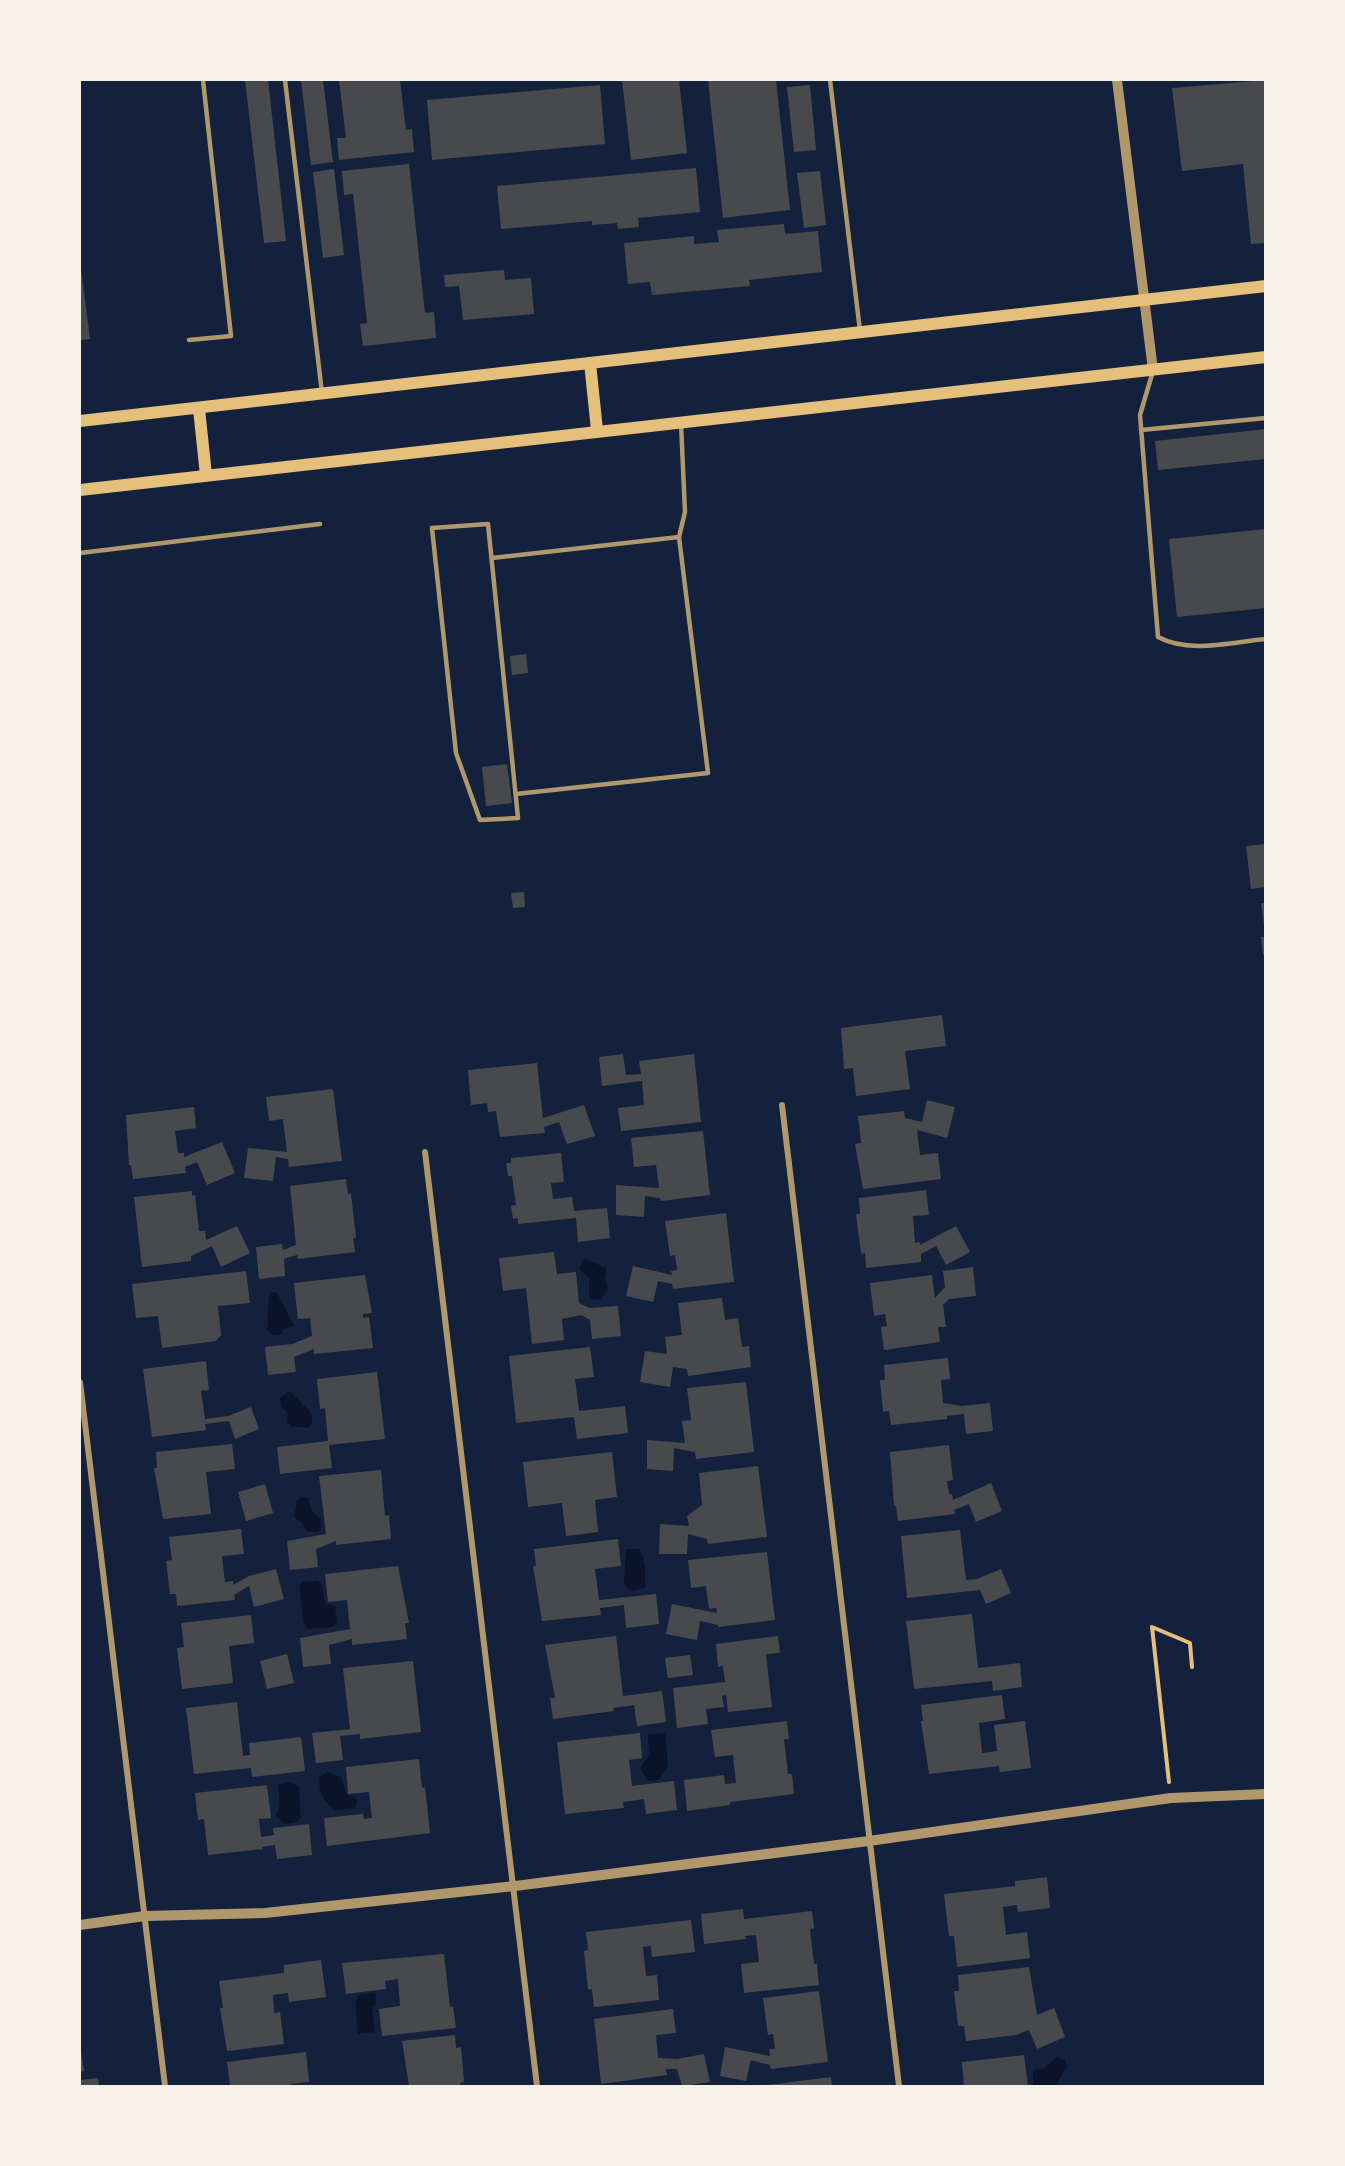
<svg xmlns="http://www.w3.org/2000/svg" width="1345" height="2166" font-family="Inter,sans-serif">
	<style>
		.water { fill: #0b132b }
		.building { fill: #48494c }
		.lines { fill: none; stroke-linecap: round; stroke-linejoin: round }
		.path { stroke: #e5c07b; stroke-width: 4 }
		.service { stroke: #b1986c; stroke-width: 4.5 }
		.minor { stroke: #b1986c; stroke-width: 6 }
		.tertiary { stroke: #b1986c; stroke-width: 10 }
		.secondary { stroke: #e5c07b; stroke-width: 12 }
	</style>
	<rect width="100%" height="100%" fill="#14213d"/>
	<g class="water">
		<path d="M585,1258L607,1269L605,1279L608,1290L601,1300L592,1299L589,1295V1278L579,1269Z"/>
		<path d="M276,1292C278,1295 293,1322 294,1326L284,1329L282,1334L273,1335L267,1330L269,1293Z"/>
		<path d="M290,1391L312,1414V1423L308,1428L291,1426L287,1421L288,1413L281,1407L280,1398Z"/>
		<path d="M301,1497L308,1498L312,1512L321,1519V1529L317,1533L306,1531L303,1524L294,1517L297,1501Z"/>
		<path d="M626,1549H640L645,1566V1588L630,1591L624,1584Z"/>
		<path d="M317,1581L322,1584L325,1604L335,1606L337,1622L333,1627L307,1629L304,1623L299,1586L303,1582Z"/>
		<path d="M665,1733L668,1767L658,1780L648,1781L640,1768L649,1755L648,1735Z"/>
		<path d="M327,1772L341,1777L346,1794L358,1799L355,1808L336,1810C323,1803 319,1792 319,1778Z"/>
		<path d="M291,1782L299,1787L301,1818L297,1822L285,1824L275,1816L280,1805L278,1785Z"/>
		<path d="M373,1993L376,1995V2004L372,2006L375,2032L358,2034L355,2003L360,1994Z"/>
		<path d="M1056,2057L1065,2060L1067,2067L1055,2086H1033V2070L1043,2069Z"/>
	</g>
	<g class="building">
		<path d="M245,80H268L286,241L264,243Z"/>
		<path d="M301,80H323L333,162L311,165Z"/>
		<path d="M339,80H400L406,130L412,129L414,152L339,160L337,138H346Z"/>
		<path d="M622,80H679L687,153L631,160Z"/>
		<path d="M708,80H776L790,210L723,218Z"/>
		<path d="M1266,80V243L1251,244L1243,164L1182,171L1172,88Z"/>
		<path d="M600,85L605,144L432,160L427,100Z"/>
		<path d="M810,85L816,150L794,152L787,87Z"/>
		<path d="M409,164L425,313L434,312L436,338L363,346L360,324L367,323L353,194L344,195L342,171Z"/>
		<path d="M696,168L700,212L638,218L639,227L618,229L617,223L592,225V221L501,229L497,186Z"/>
		<path d="M334,169L344,255L323,258L313,172Z"/>
		<path d="M820,171L826,225L804,228L797,173Z"/>
		<path d="M784,224L785,234L818,231L822,272L749,280L750,286L652,295L650,282L628,284L624,243L694,236V244L719,242L717,230Z"/>
		<path d="M80,261L90,339L80,340Z"/>
		<path d="M504,270L505,280L531,278L534,314L463,320L459,286L445,287L444,275Z"/>
		<path d="M1266,429V459L1158,470L1155,441Z"/>
		<path d="M1266,529V608L1177,617L1169,539Z"/>
		<path d="M526,654L528,673L512,675L510,656Z"/>
		<path d="M507,764L512,803L486,806L482,767Z"/>
		<path d="M1266,844V887L1251,889L1246,846Z"/>
		<path d="M524,892L525,907L513,908L511,893Z"/>
		<path d="M1261,903H1266V925H1264Z"/>
		<path d="M1261,937H1266V955H1263Z"/>
		<path d="M942,1015L946,1046L905,1051L910,1089L856,1096L853,1068L844,1069L841,1028Z"/>
		<path d="M623,1054L626,1075L641,1074L639,1061L694,1054L701,1122L621,1131L618,1108L644,1105L642,1081L602,1086L599,1057Z"/>
		<path d="M537,1063L543,1118L584,1105L595,1136L567,1144L559,1122L544,1127L545,1133L500,1137L496,1111L488,1112L487,1103L471,1105L468,1070Z"/>
		<path d="M333,1089L342,1161L289,1167L288,1159L276,1157L273,1181L244,1178L248,1148L287,1152L283,1119L269,1121L266,1097Z"/>
		<path d="M927,1100L955,1107L947,1138L917,1130L920,1155L938,1153L941,1179L863,1189L855,1144L861,1143L858,1116L904,1111L905,1118L922,1122Z"/>
		<path d="M194,1107L196,1128L175,1131L178,1153H184V1157L222,1142L235,1173L207,1185L197,1162L185,1167L186,1173L133,1179L131,1165H129L126,1115Z"/>
		<path d="M703,1131L710,1195L661,1201L660,1198L645,1196L644,1217L616,1215V1185L659,1188L656,1165L634,1167L631,1138Z"/>
		<path d="M561,1153L564,1182L551,1183L553,1199L572,1197L574,1211L607,1208L610,1238L578,1242L576,1218L518,1224V1218L513,1219L511,1206L516,1205L512,1176H508L506,1163H511V1158Z"/>
		<path d="M346,1179L348,1194H351L356,1238H353L355,1252L298,1259L297,1255L284,1259L285,1276L259,1279L256,1247L282,1244L283,1250L296,1245L290,1186Z"/>
		<path d="M926,1190L929,1215L913,1216L915,1243L920,1242V1245L956,1226L970,1252L946,1265L936,1246L921,1254V1262L866,1268L865,1253L861,1254L856,1214H860L859,1198Z"/>
		<path d="M192,1191V1196L195,1195L199,1231H205L206,1240L237,1226L250,1253L221,1267L212,1246L191,1256V1261L142,1267L134,1197Z"/>
		<path d="M726,1213L734,1282L673,1289L672,1284L658,1281L653,1302L626,1296L633,1266L672,1275L671,1271L677,1270L675,1255L670,1256L665,1221Z"/>
		<path d="M554,1252L557,1274L576,1272L579,1303L590,1308L618,1306L621,1336L592,1339L590,1320L581,1315L562,1319L564,1340L532,1344L526,1288L503,1291L499,1258Z"/>
		<path d="M973,1267L976,1296L949,1299L943,1305L946,1327H938L940,1342L884,1350L881,1327L887,1326L885,1314L874,1316L870,1283L932,1275L935,1298L945,1287L943,1271Z"/>
		<path d="M246,1271L250,1303L218,1306L221,1335L216,1341L162,1348L158,1316L136,1318L132,1284Z"/>
		<path d="M365,1275L372,1313L363,1314V1318L369,1317L373,1348L314,1354V1349L294,1357L296,1372L268,1375L265,1347L292,1344L312,1336L310,1318L298,1319L294,1283Z"/>
		<path d="M722,1298L725,1320L738,1318L742,1347L749,1346L751,1367L688,1376L687,1369L673,1367L670,1387L640,1382L645,1351L667,1354L665,1337L682,1335L678,1303Z"/>
		<path d="M590,1347L594,1377L575,1379L579,1411L625,1406L628,1433L577,1439L574,1417L516,1423L509,1356Z"/>
		<path d="M948,1358L950,1379L941,1380L943,1403L962,1406L990,1403L993,1431L966,1434L964,1414L947,1416V1419L891,1425L889,1411L883,1412L880,1380H885L884,1365Z"/>
		<path d="M206,1361L209,1390L201,1391L205,1419L228,1416L251,1407L259,1429L235,1439L229,1421L205,1424L206,1430L152,1437L143,1369Z"/>
		<path d="M377,1372L385,1439L329,1445L332,1468L280,1474L277,1447L328,1441L325,1408L320,1409L317,1379Z"/>
		<path d="M746,1382L754,1452L696,1459L695,1452L674,1448L673,1471L647,1469V1440L685,1443L682,1421L691,1420L687,1388Z"/>
		<path d="M232,1444L235,1469L206,1472L211,1514L163,1519L154,1468H157L156,1452Z"/>
		<path d="M949,1445L953,1480L947,1481L949,1494H952L953,1500L991,1483L1002,1511L976,1522L969,1504L954,1510L955,1514L898,1521L896,1506H894L890,1452Z"/>
		<path d="M612,1452L617,1497L595,1500L598,1532L566,1536L562,1503L528,1507L523,1462Z"/>
		<path d="M758,1466L767,1537L708,1544L707,1539L688,1534L687,1554H659L660,1524L689,1526L687,1516L702,1505L699,1473Z"/>
		<path d="M381,1470L385,1516L389,1515L391,1539L336,1545V1541L316,1549L318,1567L290,1570L287,1541L326,1534L319,1476Z"/>
		<path d="M265,1484L273,1513L246,1521L238,1492Z"/>
		<path d="M241,1529L244,1554L222,1556L225,1582L233,1581V1585L249,1576L276,1569L284,1599L254,1607L249,1586L234,1595L235,1600L177,1606L176,1594H170L166,1561L172,1560L169,1537Z"/>
		<path d="M960,1530L966,1580L977,1579L1001,1569L1011,1593L986,1604L980,1590L907,1598L901,1536Z"/>
		<path d="M618,1539L621,1566L595,1569L599,1600L656,1594L659,1624L626,1628L624,1605L600,1608L601,1615L542,1621L533,1566H536L534,1549Z"/>
		<path d="M767,1552L775,1620L718,1627V1625L700,1621L697,1640L666,1634L672,1604L717,1613L716,1608L709,1609L706,1586L691,1588L688,1560Z"/>
		<path d="M398,1566L409,1623H405L407,1639L352,1645V1639L329,1645L331,1664L303,1667L300,1638L350,1629L347,1600L328,1602L325,1574Z"/>
		<path d="M972,1614L978,1668L1020,1663L1022,1687L993,1691L992,1681L914,1689L906,1621Z"/>
		<path d="M251,1615L254,1643L229,1646L233,1683L182,1689L177,1648L184,1647L181,1623Z"/>
		<path d="M616,1636L623,1696L662,1691L666,1722L637,1726L634,1705L613,1708L614,1711L553,1719L550,1698H555L545,1645Z"/>
		<path d="M778,1636L780,1653L766,1654L772,1707L728,1712L726,1695L722,1696L724,1707L706,1709L708,1724L677,1728L673,1688L725,1682L723,1666L718,1667L716,1644Z"/>
		<path d="M287,1654L294,1683L267,1689L260,1661Z"/>
		<path d="M690,1655L693,1675L668,1678L665,1658Z"/>
		<path d="M413,1661L421,1732L360,1739V1734L340,1736L343,1760L316,1763L312,1733L350,1729L343,1668Z"/>
		<path d="M1002,1695L1005,1719L979,1723L982,1753L997,1751L994,1725L1025,1721L1031,1768L1000,1772L999,1766L929,1774L921,1721H923L921,1705Z"/>
		<path d="M237,1702L243,1756L250,1755L249,1743L301,1737L305,1771L252,1777L251,1768L194,1774L186,1708Z"/>
		<path d="M787,1721L789,1739H784L788,1774H792L794,1794L730,1802V1805L687,1811L684,1780L724,1775L725,1784L736,1783L733,1755L715,1757L711,1730Z"/>
		<path d="M640,1733L642,1758L629,1760L632,1786L674,1781L677,1810L646,1814L644,1799L623,1802L624,1808L565,1814L557,1742Z"/>
		<path d="M419,1759L422,1788L425,1787L430,1833L327,1846L324,1818L363,1814L364,1819L372,1818L369,1792L348,1794L346,1767Z"/>
		<path d="M267,1785L271,1818L259,1819L261,1837L274,1835L273,1828L309,1824L312,1855L277,1859L275,1845L262,1847L263,1849L208,1855L204,1819L198,1820L195,1793Z"/>
		<path d="M1047,1877L1050,1908L1018,1912L1017,1905L1003,1907L1006,1935L1027,1932L1030,1958L957,1967L954,1936H949L944,1894L1015,1886V1881Z"/>
		<path d="M743,1909L744,1919L812,1911L814,1928L810,1929L814,1964H817L819,1985L744,1993L741,1964L759,1962L756,1935L745,1936L746,1939L704,1944L701,1914Z"/>
		<path d="M691,1920L695,1952L652,1957L651,1946L643,1947L646,1976L657,1975L659,2000L594,2007L592,1989L588,1990L584,1951L588,1950L586,1932Z"/>
		<path d="M444,1954L450,2007L453,2006L456,2028L382,2036L379,2009L400,2006L398,1979L385,1981L386,1989L346,1994L342,1963Z"/>
		<path d="M321,1960L326,1997L289,2002L288,1993L273,1995L274,2013L280,2012L284,2044L227,2051L220,2008H223L219,1981L284,1973V1965Z"/>
		<path d="M1029,1967L1037,2015L1054,2008L1065,2037L1037,2049L1029,2030L1016,2035L966,2041L964,2026H958L954,1991H959L958,1975Z"/>
		<path d="M819,1991L828,2062L771,2069L770,2065L751,2060L746,2081L720,2076L725,2047L770,2056L769,2049H775L773,2034L768,2035L763,1998Z"/>
		<path d="M673,2009L676,2033L656,2035L658,2058L677,2059L704,2054L710,2082L682,2086L677,2069H666L667,2075L601,2084L594,2019Z"/>
		<path d="M455,2035L456,2048L461,2047L464,2082L460,2083V2086H409L402,2041Z"/>
		<path d="M80,2045L84,2071L80,2072Z"/>
		<path d="M306,2052L309,2082L291,2084V2086H230L227,2062Z"/>
		<path d="M1024,2055L1028,2086H964L962,2062Z"/>
		<path d="M831,2077L832,2086H768L767,2085Z"/>
		<path d="M98,2078L99,2086H80V2080Z"/>
	</g>
	<g class="lines">
		<path class="path" d="M1169,1782L1152,1627L1190,1643L1192,1667"/>
		<g class="service">
			<path d="M285,80L322,393"/>
			<path d="M830,80L860,331"/>
			<path d="M189,340L231,336L203,80"/>
			<path d="M1153,371L1140,415L1158,637C1190,654 1231,642 1266,639"/>
			<path d="M1141,430L1266,418"/>
			<path d="M488,524L518,818L480,820L456,753L432,528Z"/>
			<path d="M80,553L320,524"/>
			<path d="M492,558L679,537"/>
			<path d="M516,794L708,773L679,537L685,512L681,423"/>
		</g>
		<g class="minor">
			<path d="M782,1105L899,2086"/>
			<path d="M425,1152L537,2086"/>
			<path d="M80,1382L165,2086"/>
		</g>
		<g class="tertiary">
			<path d="M1117,80L1153,370"/>
			<path d="M80,1925L145,1916L265,1913L515,1886L869,1841L1171,1798L1266,1794"/>
		</g>
		<g class="secondary">
			<path d="M590,363L597,430"/>
			<path d="M199,409L206,475"/>
			<path d="M80,421L1266,286"/>
			<path d="M80,490L1266,357"/>
		</g>
	</g>
	<rect width="1345" height="2166" fill="none" stroke="#f6f1e7" stroke-width="162"/>
</svg>
